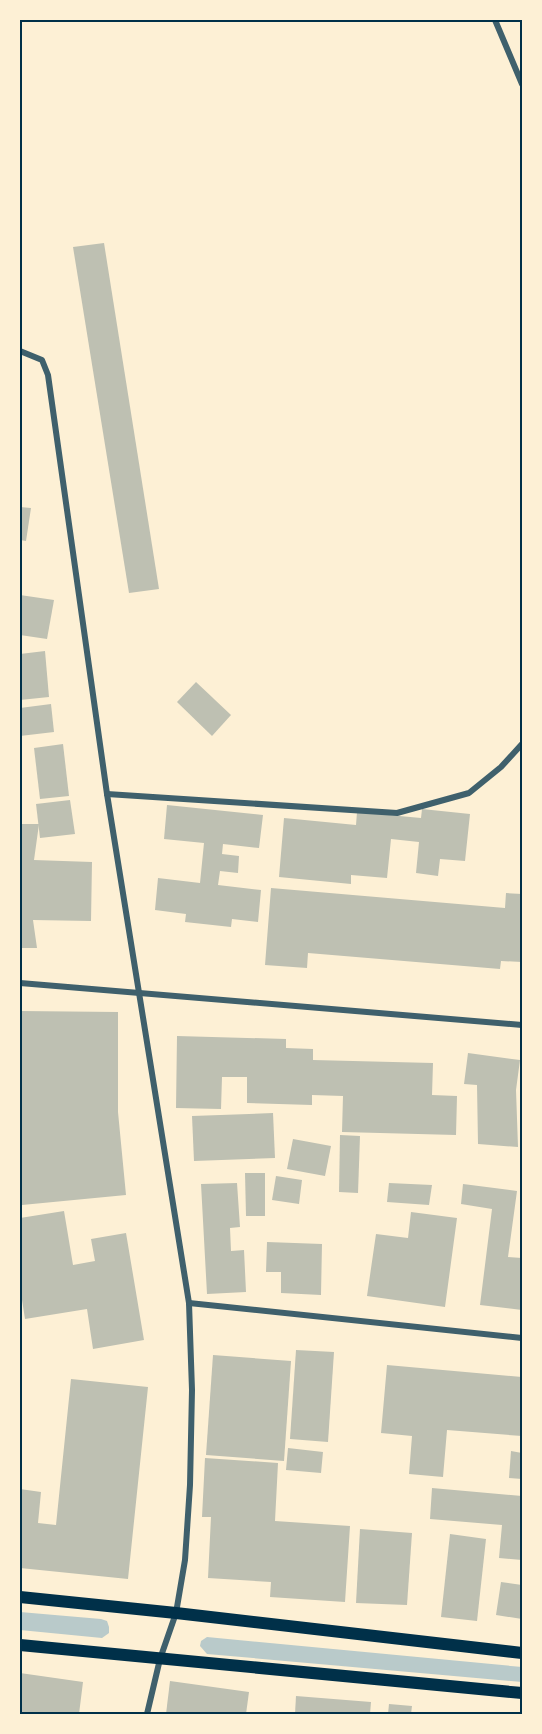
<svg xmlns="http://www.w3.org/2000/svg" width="542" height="1734" font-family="Helvetica,sans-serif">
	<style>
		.green { fill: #b9caca }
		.building { fill: #bec0b2 }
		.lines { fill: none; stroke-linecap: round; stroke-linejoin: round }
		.minor { stroke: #3f606c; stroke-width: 6 }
		.secondary { stroke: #003049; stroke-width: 12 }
		.neatline { fill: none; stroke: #003049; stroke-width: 2 }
	</style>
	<rect width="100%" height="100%" fill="#fdf0d5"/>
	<g class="green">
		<path d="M20,1612L101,1619L107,1621L109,1627V1633L102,1638L20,1630Z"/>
		<path d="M207,1637L522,1667V1682L207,1654L200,1646L201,1641Z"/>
	</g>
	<g class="building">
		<path d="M104,243L159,589L129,593L73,247Z"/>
		<path d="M20,507L31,508L26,541L20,540Z"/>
		<path d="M20,595L54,600L47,639L20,635Z"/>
		<path d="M45,651L49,697L20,700V654Z"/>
		<path d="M196,682L231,715L212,736L177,702Z"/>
		<path d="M51,704L54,732L20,736V708Z"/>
		<path d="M63,744L69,796L40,799L34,748Z"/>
		<path d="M70,800L75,834L40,838L36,804Z"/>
		<path d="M167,805L263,815L259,848L223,844L222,854L239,856L238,873L220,871L218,885L261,890L258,922L232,919L231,927L185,922L186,914L155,910L158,878L200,883L204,843L164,839Z"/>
		<path d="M422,809L470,814L465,861L440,859L438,876L416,873L419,842L391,839L387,878L351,875V884L279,877L284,818L356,825L357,812L421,818Z"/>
		<path d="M20,824H39L34,860L92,862L91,921L33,920L37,948H20Z"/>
		<path d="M271,888L505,908L506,893L522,894V962L501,961L500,969L308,953L307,968L265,965Z"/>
		<path d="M20,1011L118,1012V1112L126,1195L22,1205L20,1174Z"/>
		<path d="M177,1036L286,1039V1048L313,1049V1060L433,1063L432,1095L457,1096L456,1135L342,1132L343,1096L312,1095V1105L247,1103V1077H222L221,1109L176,1108Z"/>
		<path d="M468,1053L520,1060L516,1090L518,1147L478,1144L477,1085L464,1084Z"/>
		<path d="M273,1113L275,1158L194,1161L192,1116Z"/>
		<path d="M340,1135L360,1136L358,1193L339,1192Z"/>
		<path d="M293,1139L331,1146L325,1176L287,1169Z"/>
		<path d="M245,1173H265V1216H246Z"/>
		<path d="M276,1176L302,1180L299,1204L272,1200Z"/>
		<path d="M237,1183L240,1227L230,1228L231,1251L244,1250L246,1292L207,1294L201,1184Z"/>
		<path d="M389,1183L432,1185L429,1205L387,1202Z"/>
		<path d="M463,1184L517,1191L508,1257L522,1258V1310L480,1305L492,1209L461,1204Z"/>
		<path d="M64,1211L73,1265L95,1261L91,1239L126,1233L144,1340L93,1349L87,1309L25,1319L20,1287V1218Z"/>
		<path d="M411,1212L457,1218L445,1307L367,1296L376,1234L408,1238Z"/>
		<path d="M267,1242L322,1244L321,1295L281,1293V1272H266Z"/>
		<path d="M296,1350L334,1352L328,1442L290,1439Z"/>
		<path d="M213,1355L291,1361L284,1461L206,1455Z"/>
		<path d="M387,1365L522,1377V1436L447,1430L443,1477L409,1474L412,1436L381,1433Z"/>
		<path d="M71,1379L148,1387L128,1579L20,1568V1489L41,1492L38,1523L56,1525Z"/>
		<path d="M288,1448L323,1452L321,1473L286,1470Z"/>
		<path d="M511,1451L522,1453V1479L509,1478Z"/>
		<path d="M205,1458L278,1463L275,1521L350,1526L345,1602L270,1597L271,1582L208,1578L211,1517H202Z"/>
		<path d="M432,1488L522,1496V1560L499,1558L502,1525L430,1519Z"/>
		<path d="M360,1529L412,1533L407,1605L356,1603Z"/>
		<path d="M450,1534L486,1539L477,1621L441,1617Z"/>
		<path d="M501,1582L522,1585V1619L496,1615Z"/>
		<path d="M20,1673L83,1682L79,1714H20Z"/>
		<path d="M170,1681L249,1692L246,1714H166Z"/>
		<path d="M296,1696L371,1702L370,1714H295Z"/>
		<path d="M389,1704L412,1706L411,1714H388Z"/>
	</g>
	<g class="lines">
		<g class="minor">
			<path d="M495,20L522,84"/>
			<path d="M20,351L42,360L48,375L107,794L189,1303L192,1390L190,1485L185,1560L176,1613L160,1659L147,1714"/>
			<path d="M107,794L397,813L469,793L501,767L522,744"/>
			<path d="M20,983L522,1025"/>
			<path d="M189,1303L522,1338"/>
		</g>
		<g class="secondary">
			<path d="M20,1597L176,1613L522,1653"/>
			<path d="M20,1645L522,1693"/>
		</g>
	</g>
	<rect width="542" height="1734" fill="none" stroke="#fdf0d5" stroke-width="42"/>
	<rect x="21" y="21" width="500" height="1692" class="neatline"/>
</svg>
